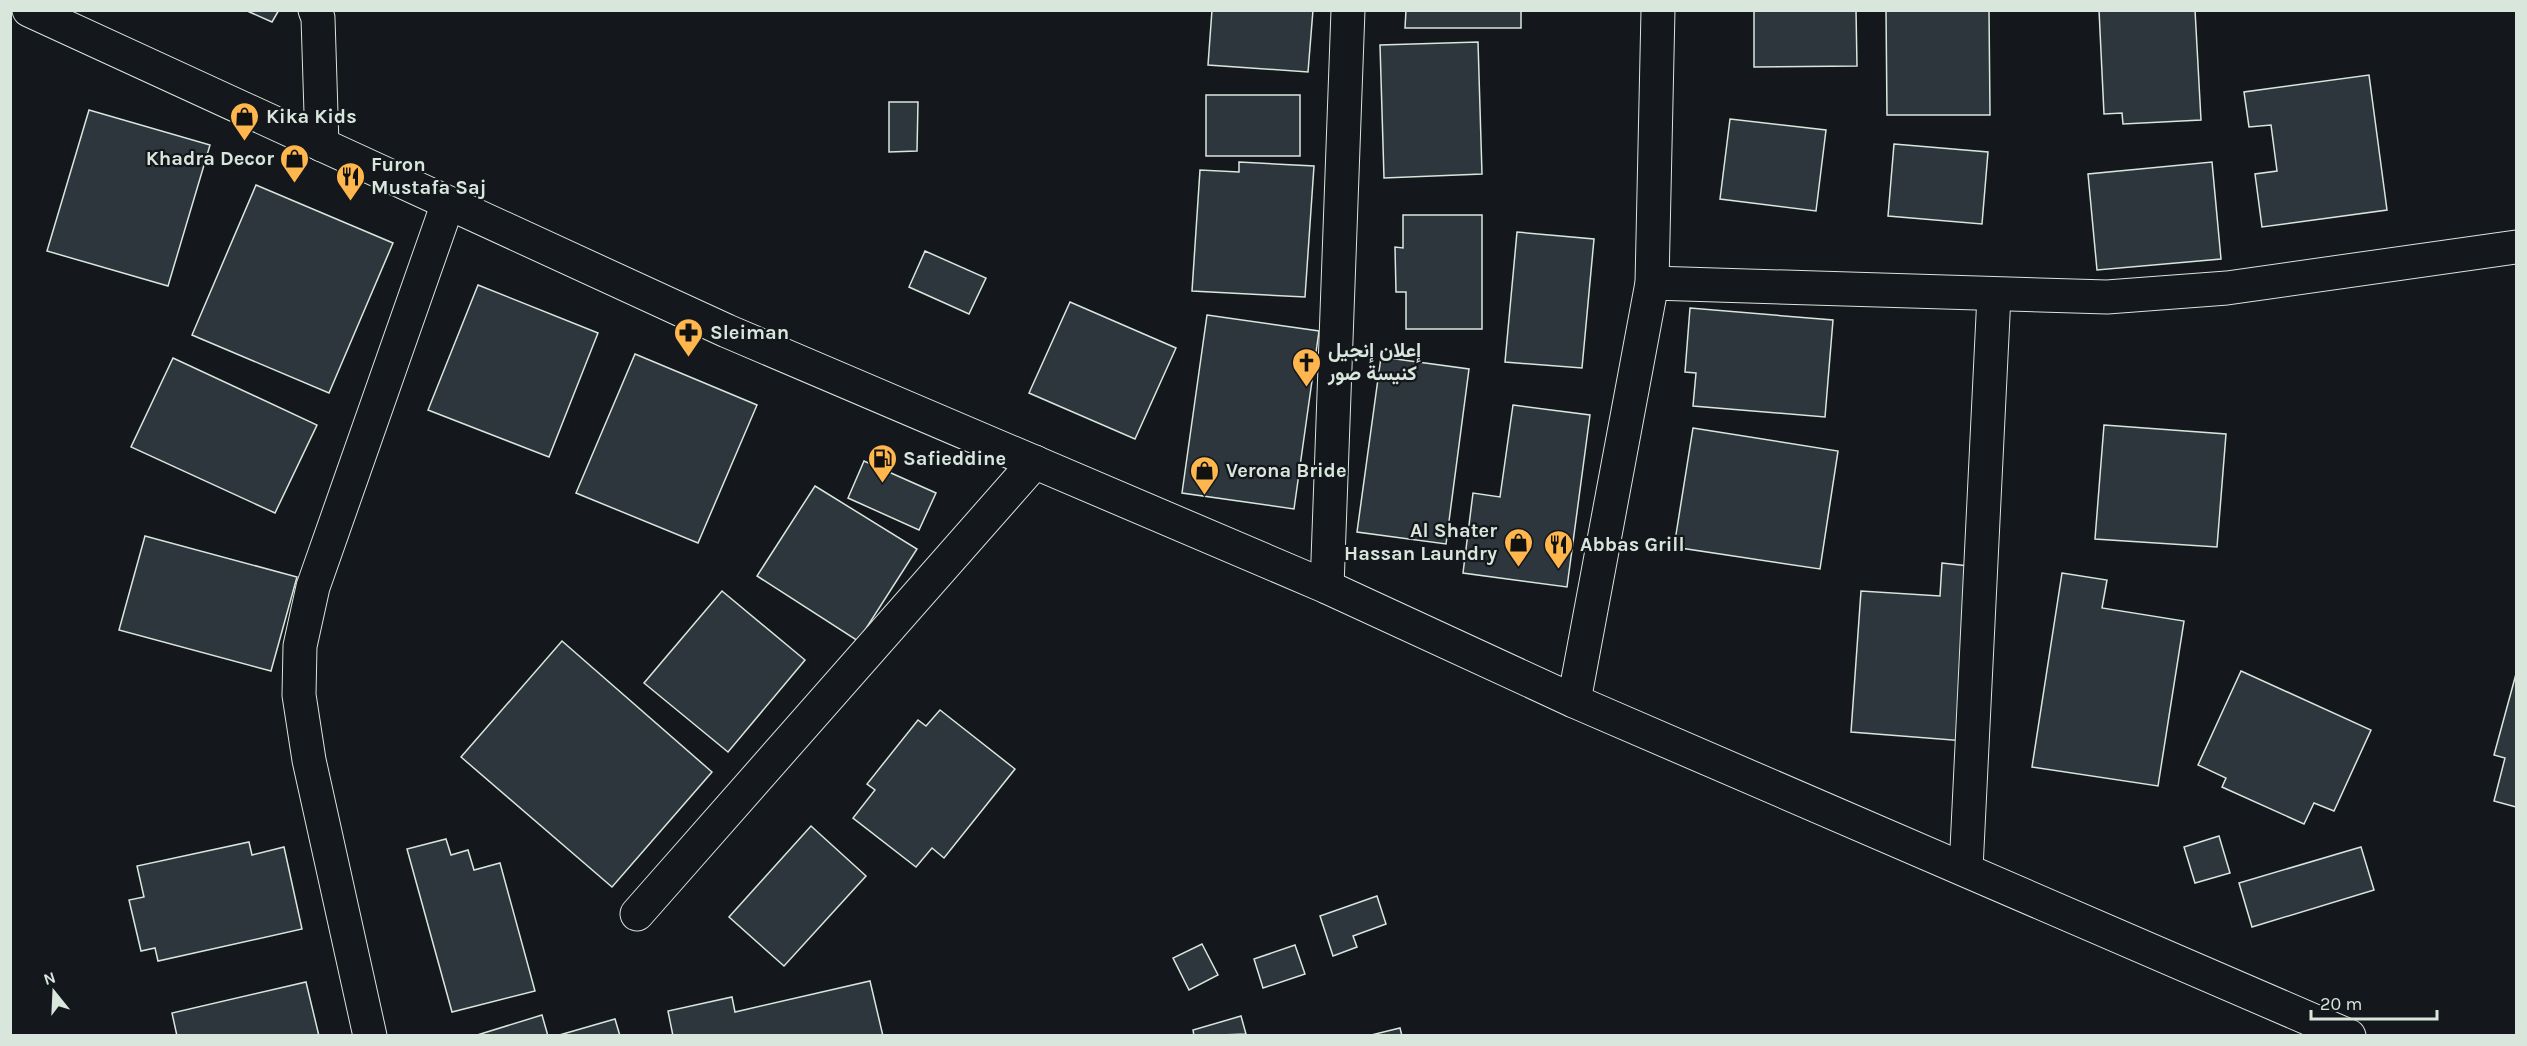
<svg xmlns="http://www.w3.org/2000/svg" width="2527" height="1046" font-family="Karla,Vazirmatn,sans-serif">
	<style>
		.building { fill: #2c363c; stroke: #d8e6dc; stroke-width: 1.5 }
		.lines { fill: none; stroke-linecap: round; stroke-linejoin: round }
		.minor-casing { stroke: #d8e6dc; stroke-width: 35 }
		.major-casing { stroke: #d8e6dc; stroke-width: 35 }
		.minor { stroke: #14181c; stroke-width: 33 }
		.major { stroke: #14181c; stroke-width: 33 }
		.labels { text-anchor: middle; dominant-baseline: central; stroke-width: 4.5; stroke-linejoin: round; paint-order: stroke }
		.poi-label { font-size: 20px; font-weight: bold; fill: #d8e6dc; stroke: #14181c; text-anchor: start }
	</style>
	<rect width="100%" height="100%" fill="#14181c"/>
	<g class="building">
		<path d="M245,10H279L272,22Z"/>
		<path d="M1212,10H1313L1308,72L1208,65Z"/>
		<path d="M1406,10H1521V28H1405Z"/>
		<path d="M1754,10H1856L1857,66L1754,67Z"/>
		<path d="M1886,10H1989L1990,115H1887Z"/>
		<path d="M2099,10H2195L2201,120L2123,124L2122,113L2104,114Z"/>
		<path d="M1478,42L1482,174L1384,178L1380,45Z"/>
		<path d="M2369,75L2387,210L2262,227L2255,174L2277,171L2271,125L2249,127L2244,92Z"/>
		<rect x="1206" y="95" width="94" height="61"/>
		<path d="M889,102H918L917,151L889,152Z"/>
		<path d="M89,110L210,145L168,286L47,251Z"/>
		<path d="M1730,119L1826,130L1816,211L1720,199Z"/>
		<path d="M1894,144L1988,152L1982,224L1888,216Z"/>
		<path d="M1239,162L1314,166L1305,297L1192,291L1200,170L1239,172Z"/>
		<path d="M2212,162L2221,259L2097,270L2088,174Z"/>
		<path d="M256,185L393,243L329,393L192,335Z"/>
		<path d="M1403,215H1482V329H1406V292H1396L1395,247L1403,248Z"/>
		<path d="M1517,232L1594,239L1582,368L1505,362Z"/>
		<path d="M925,251L986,278L969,314L909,287Z"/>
		<path d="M478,285L598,333L549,457L428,410Z"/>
		<path d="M1070,302L1176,348L1135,439L1029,393Z"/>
		<path d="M1690,308L1833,320L1825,417L1693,406L1696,373L1685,372Z"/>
		<path d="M1207,315L1319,331L1294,509L1182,493Z"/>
		<path d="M635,354L757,405L698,543L576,493Z"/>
		<path d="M1381,357L1469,369L1446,544L1357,532Z"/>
		<path d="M173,358L317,425L275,513L131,447Z"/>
		<path d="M1513,405L1590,415L1567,587L1463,573L1473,493L1500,497Z"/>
		<path d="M2104,425L2226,434L2217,547L2095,539Z"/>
		<path d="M1693,428L1838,451L1820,569L1674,547Z"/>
		<path d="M864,461L936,493L919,530L848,498Z"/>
		<path d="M815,486L917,549L858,641L757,576Z"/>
		<path d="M145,536L297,577L271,671L119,630Z"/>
		<path d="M1942,563L1978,567L1965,741L1851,732L1861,591L1940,596Z"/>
		<path d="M2062,573L2107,580L2102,608L2184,621L2158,786L2032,767Z"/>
		<path d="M722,591L805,660L728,752L644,683Z"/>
		<path d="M562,641L712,772L612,887L461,757Z"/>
		<path d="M2241,671L2371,730L2334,811L2314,803L2304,824L2222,787L2226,778L2198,765Z"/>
		<path d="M2516,674V807L2494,801L2505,758L2494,755Z"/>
		<path d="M940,710L1015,769L944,858L932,848L916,867L853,818L875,790L867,784L918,720L926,726Z"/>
		<path d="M811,826L866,876L784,966L729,917Z"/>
		<path d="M2219,836L2230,873L2195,883L2184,847Z"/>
		<path d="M446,839L451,855L468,850L474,870L500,863L535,991L452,1012L407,849Z"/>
		<path d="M249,842L252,855L284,847L302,929L158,961L155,948L141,951L129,900L144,897L137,866Z"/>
		<path d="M2361,847L2374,890L2252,927L2239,883Z"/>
		<path d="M1377,896L1386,924L1353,936L1357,947L1333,956L1320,916Z"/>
		<path d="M1202,944L1218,975L1189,990L1173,958Z"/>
		<path d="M1295,945L1305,974L1263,988L1254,959Z"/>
		<path d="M870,981L883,1036H673L668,1011L732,997L735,1012Z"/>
		<path d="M306,982L319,1036H177L172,1013Z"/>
		<path d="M542,1015L548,1036H474Z"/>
		<path d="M1241,1016L1246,1034L1194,1036L1193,1030Z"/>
		<path d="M615,1019L620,1036H556Z"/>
		<path d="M1400,1028L1402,1036H1371V1035Z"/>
	</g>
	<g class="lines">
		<defs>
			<g id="minor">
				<path d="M315,10L318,18L322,145"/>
				<path d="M1652,283L2107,297L2227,288L2516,247"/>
				<path d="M1327,587L1348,10"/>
				<path d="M1574,701L1652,283L1658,10"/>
				<path d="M1966,869L1994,295"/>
				<path d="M637,914L1035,462"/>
				<path d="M370,1036L309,760L299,695L300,646L313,587L448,203"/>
			</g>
			<path id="major" d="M29,10L727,331L1327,587L1574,701L2349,1036"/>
		</defs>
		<use href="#minor" class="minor-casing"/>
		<use href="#major" class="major-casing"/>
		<use href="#minor" class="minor"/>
		<use href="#major" class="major"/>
	</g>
	<defs>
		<symbol id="shop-pin" viewBox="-11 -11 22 30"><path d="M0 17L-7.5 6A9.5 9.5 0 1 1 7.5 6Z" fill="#ffb74d" stroke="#14181c"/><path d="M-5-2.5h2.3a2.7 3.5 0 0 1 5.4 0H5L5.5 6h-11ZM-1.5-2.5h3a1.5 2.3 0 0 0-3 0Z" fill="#111"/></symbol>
		<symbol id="restaurant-pin" viewBox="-11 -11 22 30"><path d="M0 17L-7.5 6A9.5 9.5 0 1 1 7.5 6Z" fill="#ffb74d" stroke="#14181c"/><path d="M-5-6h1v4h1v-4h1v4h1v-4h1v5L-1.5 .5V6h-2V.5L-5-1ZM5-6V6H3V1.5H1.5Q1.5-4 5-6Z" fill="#111"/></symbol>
		<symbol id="pharmacy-pin" viewBox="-11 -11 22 30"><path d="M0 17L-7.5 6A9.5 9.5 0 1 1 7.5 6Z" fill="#ffb74d" stroke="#14181c"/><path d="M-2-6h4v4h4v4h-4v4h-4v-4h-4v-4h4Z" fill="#111"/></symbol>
		<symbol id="church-pin" viewBox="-11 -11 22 30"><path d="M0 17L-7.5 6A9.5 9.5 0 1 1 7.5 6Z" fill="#ffb74d" stroke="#14181c"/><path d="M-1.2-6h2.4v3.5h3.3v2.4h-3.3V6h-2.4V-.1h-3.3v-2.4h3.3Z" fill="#111"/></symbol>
		<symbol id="fuel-pin" viewBox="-11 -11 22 30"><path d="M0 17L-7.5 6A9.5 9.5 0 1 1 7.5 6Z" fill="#ffb74d" stroke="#14181c"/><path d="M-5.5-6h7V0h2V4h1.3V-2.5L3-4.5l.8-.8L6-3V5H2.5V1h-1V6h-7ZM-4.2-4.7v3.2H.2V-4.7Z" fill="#111"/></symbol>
	</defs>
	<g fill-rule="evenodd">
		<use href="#shop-pin" x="228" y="100" width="33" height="45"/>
		<use href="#shop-pin" x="278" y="142" width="33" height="45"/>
		<use href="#restaurant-pin" x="334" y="160" width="33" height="45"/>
		<use href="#pharmacy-pin" x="672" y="316" width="33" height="45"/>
		<use href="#church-pin" x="1290" y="346" width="33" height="45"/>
		<use href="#fuel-pin" x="866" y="442" width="33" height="45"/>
		<use href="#shop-pin" x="1188" y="454" width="33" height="45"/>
		<use href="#shop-pin" x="1502" y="526" width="33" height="45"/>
		<use href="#restaurant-pin" x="1542" y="528" width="33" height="45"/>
	</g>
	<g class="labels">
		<g class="poi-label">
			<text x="266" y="116">Kika Kids</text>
			<text x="274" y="158" text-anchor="end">Khadra Decor</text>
			<text x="371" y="164">Furon<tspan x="371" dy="23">Mustafa Saj</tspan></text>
			<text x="710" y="332">Sleiman</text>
			<text x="1328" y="350">إعلان إنجيل<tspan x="1328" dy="23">كنيسة صور</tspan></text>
			<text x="903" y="458">Safieddine</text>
			<text x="1226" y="470">Verona Bride</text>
			<text x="1497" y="530" text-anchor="end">Al Shater<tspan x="1497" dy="23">Hassan Laundry</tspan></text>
			<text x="1580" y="544">Abbas Grill</text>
		</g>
	</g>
	<rect width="2527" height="1046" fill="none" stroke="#d8e6dc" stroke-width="24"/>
	<g transform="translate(54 992) rotate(342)" stroke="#14181c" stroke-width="4.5" paint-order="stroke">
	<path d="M0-4.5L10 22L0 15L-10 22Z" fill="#d8e6dc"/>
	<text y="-9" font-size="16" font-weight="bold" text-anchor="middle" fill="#d8e6dc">N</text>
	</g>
	<path d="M2311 1010v9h126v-9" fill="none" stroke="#d8e6dc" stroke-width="3"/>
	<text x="2320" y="1010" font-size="18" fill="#d8e6dc" stroke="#14181c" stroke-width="4.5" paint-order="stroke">20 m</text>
</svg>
